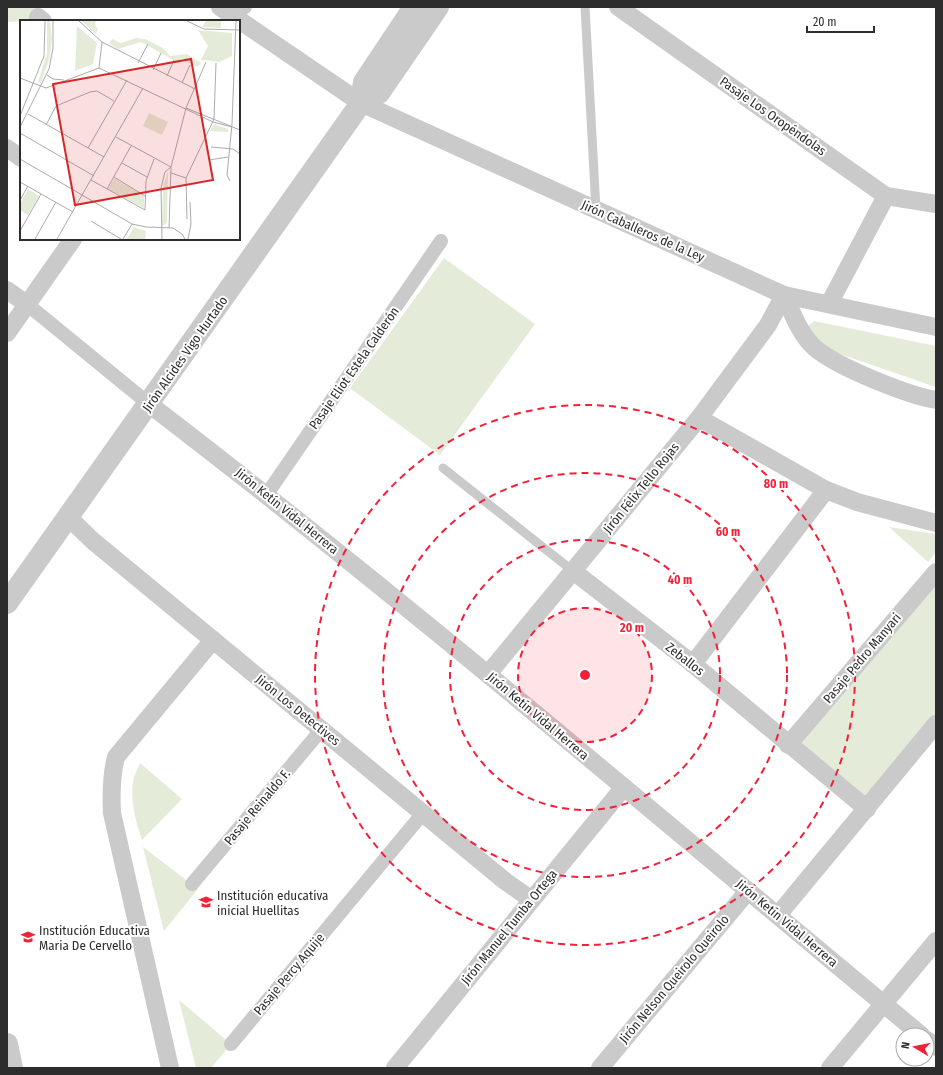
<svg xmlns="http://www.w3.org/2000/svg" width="943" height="1075" font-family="'Fira Sans Condensed',sans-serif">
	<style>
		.green { fill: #e4ecd9 }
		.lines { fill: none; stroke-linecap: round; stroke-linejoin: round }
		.service { stroke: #cacaca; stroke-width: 9 }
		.pedestrian { stroke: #cacaca; stroke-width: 14 }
		.minor { stroke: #cacaca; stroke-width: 18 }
		.tertiary { stroke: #cacaca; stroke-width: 22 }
		.ring { fill: none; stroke: #f32038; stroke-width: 2; stroke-dasharray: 7 5 }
		.labels { text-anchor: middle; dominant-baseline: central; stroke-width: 4; stroke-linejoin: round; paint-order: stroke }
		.street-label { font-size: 13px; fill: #2d2d2d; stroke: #fff }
		.poi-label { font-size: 13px; fill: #2d2d2d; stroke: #fff; text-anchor: start }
		.inset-road { fill: none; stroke: #ababab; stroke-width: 1 }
		.view { fill: #d62828; fill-opacity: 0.15; stroke: #d62828; stroke-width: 2 }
		.inset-edge { fill: none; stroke: #2d2d2d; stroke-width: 2 }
		.centre { fill: #f32038; stroke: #fff; stroke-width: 2 }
		.ring-label { font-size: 12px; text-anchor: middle; font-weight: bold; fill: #f32038; stroke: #fff; stroke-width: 4; stroke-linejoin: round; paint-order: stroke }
	</style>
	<rect width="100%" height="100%" fill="#fff"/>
	<g class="green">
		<path d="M7,7H38L28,21L7,22Z"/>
		<path d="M444,258L535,324L440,455L350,388Z"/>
		<path d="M814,321L936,346V387L834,352L810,334L809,325Z"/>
		<path d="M889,527L936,534V552L928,562Z"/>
		<path d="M936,579V713L866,800L796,743Z"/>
		<path d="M140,763L182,799L142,840C136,822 130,801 133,781C134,775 138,769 140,763Z"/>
		<path d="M143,847L198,889L164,931Z"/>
		<path d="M179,1000L231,1044L211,1068H196Z"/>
	</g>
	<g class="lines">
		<g class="service">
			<path d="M585,7L596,210"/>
			<path d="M443,468L573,571"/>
		</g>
		<g class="pedestrian">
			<path d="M232,16L245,7"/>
			<path d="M28,305L149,404"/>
			<path d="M267,494L441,241"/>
			<path d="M192,884L322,729"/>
			<path d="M231,1044L424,812"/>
		</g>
		<g class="minor">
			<path d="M220,7L361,103L784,295L936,327"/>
			<path d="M618,7L886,196L936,204"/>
			<path d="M38,17L43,21"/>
			<path d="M7,148L21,158"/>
			<path d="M7,290L28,305"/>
			<path d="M784,295C792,312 800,335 815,348C837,367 907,395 936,400"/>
			<path d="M829,304L886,196"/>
			<path d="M7,333L73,239"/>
			<path d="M149,404C413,606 665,823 921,1035"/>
			<path d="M699,418L826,490L857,502L936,523"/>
			<path d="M67,516L93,541L505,881L532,900"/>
			<path d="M573,571L693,664L867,809"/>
			<path d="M693,664L826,490"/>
			<path d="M488,674L699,418L768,325L784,295"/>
			<path d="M788,745L936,572"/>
			<path d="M778,915L936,724"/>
			<path d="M927,1040L936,1047"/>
			<path d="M170,1068L112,813C111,793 111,776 116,757L213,640"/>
			<path d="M395,1068L624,787"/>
			<path d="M600,1068L748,891"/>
			<path d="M830,1068L936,941"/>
		</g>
		<g class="tertiary">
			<path d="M361,103L364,82L414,7"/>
			<path d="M7,603L361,103L379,93L438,7"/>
			<path d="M7,1044L12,1068"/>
		</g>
	</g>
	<circle cx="585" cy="675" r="67" fill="#f32038" fill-opacity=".12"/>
	<g class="ring">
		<circle cx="585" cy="675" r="67"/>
		<circle cx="585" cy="675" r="135"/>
		<circle cx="585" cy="675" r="202"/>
		<circle cx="585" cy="675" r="270"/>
	</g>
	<defs>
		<symbol id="school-bare" viewBox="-9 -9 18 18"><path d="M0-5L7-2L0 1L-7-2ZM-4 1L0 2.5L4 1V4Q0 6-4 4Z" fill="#f32038" stroke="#fff" stroke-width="2.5" paint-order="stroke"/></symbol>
	</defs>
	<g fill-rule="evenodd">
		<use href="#school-bare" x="196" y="892" width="20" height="20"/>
		<use href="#school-bare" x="18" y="927" width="20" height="20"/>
	</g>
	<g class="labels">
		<g class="street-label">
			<text transform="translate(773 116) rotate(35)">Pasaje Los Oropéndolas</text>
			<text transform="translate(643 231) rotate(24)">Jirón Caballeros de la Ley</text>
			<text transform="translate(185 354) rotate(-55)">Jirón Alcides Vigo Hurtado</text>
			<text transform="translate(354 368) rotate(-55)">Pasaje Eliot Estela Calderón</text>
			<text transform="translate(641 488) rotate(-51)">Jirón Félix Tello Rojas</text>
			<text transform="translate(287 511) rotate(39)">Jirón Ketín Vidal Herrera</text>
			<text transform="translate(862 658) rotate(-50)">Pasaje Pedro Manyari</text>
			<text transform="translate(685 659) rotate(38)">Zeballos</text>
			<text transform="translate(298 710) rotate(39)">Jirón Los Detectives</text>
			<text transform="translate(538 716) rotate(40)">Jirón Ketín Vidal Herrera</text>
			<text transform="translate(257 807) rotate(-50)">Pasaje Reinaldo F.</text>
			<text transform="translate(787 923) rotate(40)">Jirón Ketín Vidal Herrera</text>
			<text transform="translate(509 927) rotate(-51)">Jirón Manuel Tumba Ortega</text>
			<text transform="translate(289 974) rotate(-50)">Pasaje Percy Aquije</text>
			<text transform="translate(674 979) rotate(-50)">Jirón Nelson Queirolo Queirolo</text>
		</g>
		<g class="poi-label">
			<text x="217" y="895">Institución educativa<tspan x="217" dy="15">inicial Huellitas</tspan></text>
			<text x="39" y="930">Institución Educativa<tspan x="39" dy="15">Maria De Cervello</tspan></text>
		</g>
	</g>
	<g transform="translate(20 20)">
		<rect width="220" height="220" fill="#fff"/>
		<path d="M27,1H30L32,20L29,40L21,63L18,62L27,33ZM62,1H76L75,4L78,10L75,14ZM186,1H201V8L182,7ZM57,6L77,23L73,44L55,51ZM178,10L212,13V36L200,42L181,40L188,26ZM116,18L125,19L143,28L150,36L167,34L181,43L177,47L162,38L159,43L121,22L98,29L89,23L92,19L101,23ZM129,93L148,102L142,115L123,106ZM194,104L208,109V112L190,111ZM148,151L147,203L142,206L143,167ZM94,158L124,176V188L88,169ZM8,169L19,176L8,195L0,190V184ZM114,207L126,211L125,219H107Z" fill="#e4ecd9"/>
		<path class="inset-road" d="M59,1L82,22L175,69M167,1L184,9L220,10M118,43L128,24M79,48L82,22M133,50L141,33M27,55L33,59L44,60M147,56L154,40M0,58L26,68L79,48L193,102L212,107M162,63L170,45M166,88L220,110M8,94L84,137M0,96L24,36L25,1M26,105L36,86L70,72L77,71L94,81M0,107L29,49L33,28V1M0,113L74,156M96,117L151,147M191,127L213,129L220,134M68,128L107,60M0,139L112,204L126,207L153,208L162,214L165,219M189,140L208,137M102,143L127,157M151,153L166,158M94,157L125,176M71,160L125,190L126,161L134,139M210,161L207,155L212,104L216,1M0,162L53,192M87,169L111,126M0,180L8,166M167,199L166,158L194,99L196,43M71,201L101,219M149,208L151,147L166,88L186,42M0,211L21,174M15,219L36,182M37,219L123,68M103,219L112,204M142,219L141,168L145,152L151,147M168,219L171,204L170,182"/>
		<path class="view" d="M171,39L193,160L55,185L33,64Z"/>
		<rect width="220" height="220" class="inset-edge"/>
	</g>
	<circle cx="585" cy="675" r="6" class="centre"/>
	<g class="ring-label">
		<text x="776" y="488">80 m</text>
		<text x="728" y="536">60 m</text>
		<text x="680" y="584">40 m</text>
		<text x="632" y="632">20 m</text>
	</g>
	<rect width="943" height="1075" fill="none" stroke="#2d2d2d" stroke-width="16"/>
	<g transform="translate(915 1047) rotate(280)"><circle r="19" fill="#ffffff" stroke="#ababab"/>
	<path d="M0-3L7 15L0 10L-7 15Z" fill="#f32038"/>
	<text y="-6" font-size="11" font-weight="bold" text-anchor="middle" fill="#2d2d2d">N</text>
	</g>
	<path d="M807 26v6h67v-6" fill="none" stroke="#2d2d2d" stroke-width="2"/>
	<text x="813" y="26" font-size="12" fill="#2d2d2d" stroke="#ffffff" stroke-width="3" paint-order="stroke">20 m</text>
</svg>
